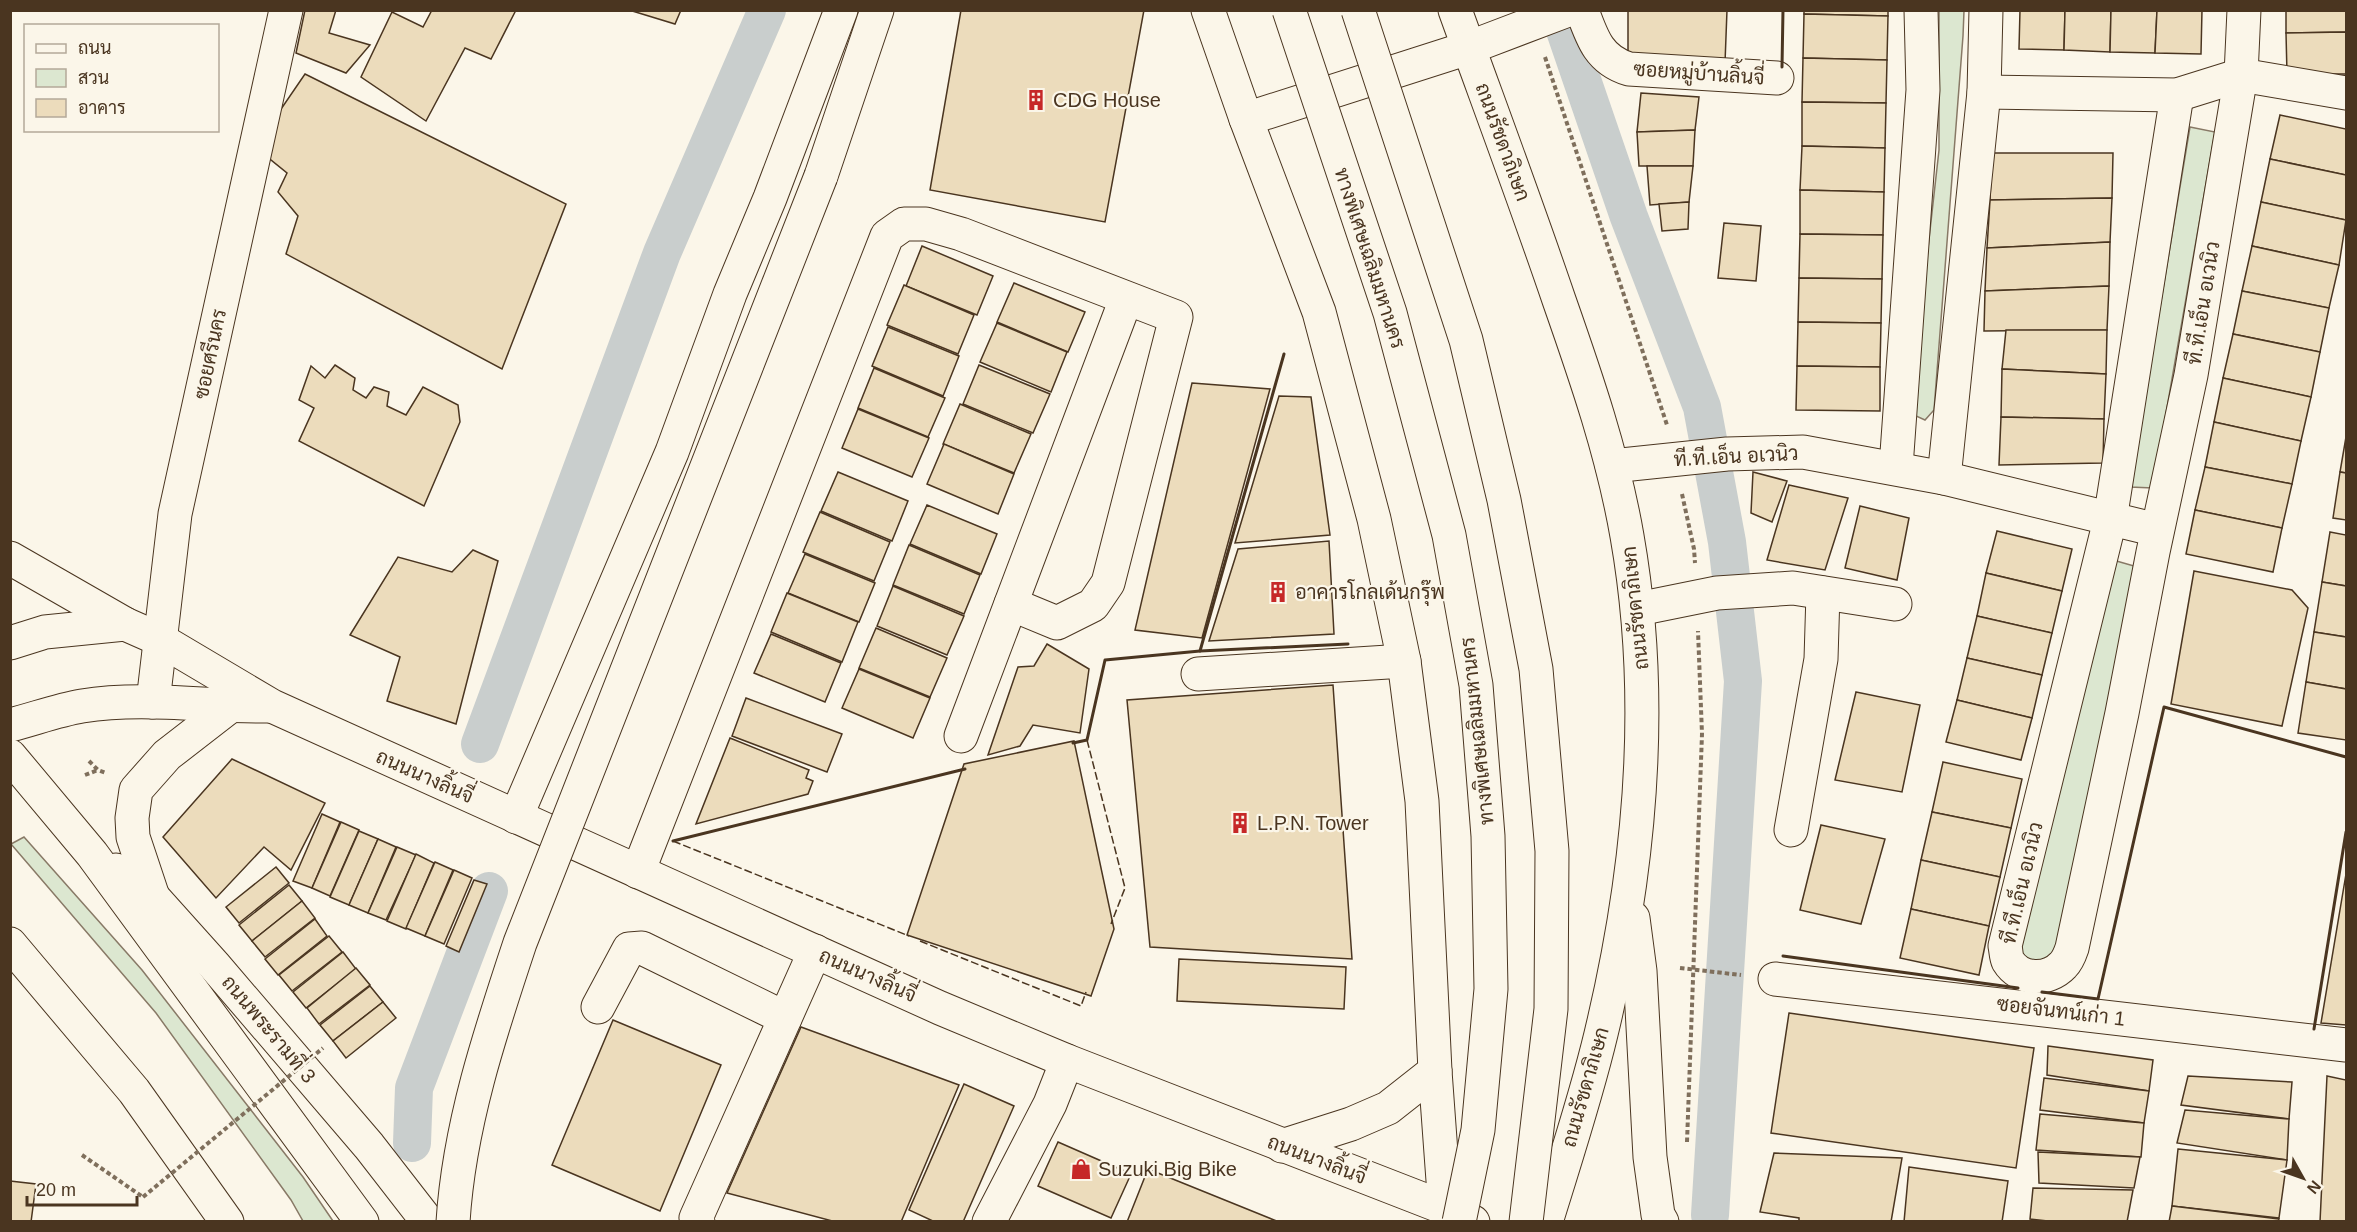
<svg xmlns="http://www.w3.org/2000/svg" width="2357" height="1232" font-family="Arial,Sarabun,sans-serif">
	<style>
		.green { fill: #dce7d0; stroke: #887966; stroke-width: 1.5 }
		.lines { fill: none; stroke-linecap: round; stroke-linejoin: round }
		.canal { stroke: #c9cecd; stroke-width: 38 }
		.building { fill: #ecdcbc; stroke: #4a3520; stroke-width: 1.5 }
		.minor-casing { stroke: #4a3520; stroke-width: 35 }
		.major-casing { stroke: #4a3520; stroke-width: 35 }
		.path { stroke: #7f6f5c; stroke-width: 4; stroke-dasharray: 4.5 3; stroke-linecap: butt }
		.minor { stroke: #fbf6e9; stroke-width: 33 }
		.major { stroke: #fbf6e9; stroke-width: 33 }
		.major-bridge-casing { stroke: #4a3520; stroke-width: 35; stroke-linecap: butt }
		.highway-bridge-casing { stroke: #4a3520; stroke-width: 35; stroke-linecap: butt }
		.path-bridge { stroke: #7f6f5c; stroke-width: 4; stroke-dasharray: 4.5 3; stroke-linecap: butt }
		.major-bridge { stroke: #fbf6e9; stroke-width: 33 }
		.highway-bridge { stroke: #fbf6e9; stroke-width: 33 }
		.fence { stroke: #4a3520; stroke-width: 1.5; stroke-dasharray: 8 3; stroke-linecap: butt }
		.wall { stroke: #4a3520; stroke-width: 3 }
		.labels { text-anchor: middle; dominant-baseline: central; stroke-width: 4.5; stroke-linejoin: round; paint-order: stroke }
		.street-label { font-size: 20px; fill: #4a3520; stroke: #fbf6e9 }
		.poi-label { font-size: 20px; fill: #4a3520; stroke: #fbf6e9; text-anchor: start }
	</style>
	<rect width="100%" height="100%" fill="#fbf6e9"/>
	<g class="green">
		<path d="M1939,11H1964L1963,36L1934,410L1925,420L1916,416L1910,409L1939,150Z"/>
		<path d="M2190,127L2215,132L2153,488L2130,487Z"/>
		<path d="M2113,560L2141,568L2061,950L2033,965L2017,954Z"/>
		<path d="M24,837L142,970L303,1177L333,1221H303L291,1200L156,1013L11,844Z"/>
	</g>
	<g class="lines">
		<g class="canal">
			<path d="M1558,10L1629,217L1702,407L1727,542L1743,681L1710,1215"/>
			<path d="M480,744L662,253L767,10"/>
			<path d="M412,1143L414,1088L489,891"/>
		</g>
	</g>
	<g class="building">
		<path d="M305,10H336L329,33L370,45L346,73L296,53Z"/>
		<path d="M432,10H516L491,59L465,48L426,121L361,77L392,12L423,27Z"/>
		<path d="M629,10H681L675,24Z"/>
		<path d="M961,10H1144L1105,222L930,190Z"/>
		<path d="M1628,10H1727L1725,63L1628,56Z"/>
		<path d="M1804,10H1888V16L1804,14Z"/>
		<path d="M2020,10H2065L2064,50L2019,49Z"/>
		<path d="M2065,10H2111L2110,52L2064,50Z"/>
		<path d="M2111,10H2157L2155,53L2110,52Z"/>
		<path d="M2157,10H2202L2201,54L2155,53Z"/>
		<path d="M2286,10H2346V32L2286,33Z"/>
		<path d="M1804,14L1888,16L1887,60L1803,58Z"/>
		<path d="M2346,32V74H2287L2286,33Z"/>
		<path d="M1803,58L1887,60L1886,103L1802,102Z"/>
		<path d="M305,74L566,204L502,369L286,254L298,216L278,192L287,173L255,147Z"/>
		<path d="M1641,93L1699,97L1695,130L1637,132Z"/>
		<path d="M1802,102L1886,103L1885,148L1802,146Z"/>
		<path d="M2280,115L2346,129V175L2270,159Z"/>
		<path d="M1695,130L1693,166H1639L1637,132Z"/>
		<path d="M1802,146L1885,148L1884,192L1800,190Z"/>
		<path d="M1992,153H2113L2112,198L1990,200Z"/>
		<path d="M2270,159L2346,175V220L2261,202Z"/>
		<path d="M1647,166H1693L1689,202L1650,205Z"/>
		<path d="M1800,190L1884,192L1883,235L1800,234Z"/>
		<path d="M2112,198L2110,242L1987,248L1990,200Z"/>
		<path d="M1689,202L1688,229L1662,231L1659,204Z"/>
		<path d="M2261,202L2346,220L2339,265L2252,246Z"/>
		<path d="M1724,223L1761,226L1756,281L1718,278Z"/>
		<path d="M1800,234L1883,235L1882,279L1799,278Z"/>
		<path d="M2110,242L2109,286L1985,291L1987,248Z"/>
		<path d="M922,246L993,276L977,315L906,286Z"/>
		<path d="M2252,246L2339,265L2329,308L2242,291Z"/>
		<path d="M1799,278L1882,279L1881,323L1798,322Z"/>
		<path d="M1014,283L1085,312L1068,352L997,322Z"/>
		<path d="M904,285L974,315L958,354L887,325Z"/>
		<path d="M2109,286L2107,330L1984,331L1985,291Z"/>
		<path d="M2242,291L2329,308L2320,352L2233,334Z"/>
		<path d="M1798,322L1881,323L1880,367L1797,366Z"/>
		<path d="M997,323L1067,352L1051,392L980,362Z"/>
		<path d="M888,327L959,356L943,396L872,366Z"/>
		<path d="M2006,330H2107L2106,374L2002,369Z"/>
		<path d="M2233,334L2320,352L2311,397L2223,378Z"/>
		<path d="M335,365L355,378L353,390L366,398L374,387L389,392L387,406L406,415L423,387L458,405L460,422L424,506L299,441L314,408L299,400L311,366L325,378Z"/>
		<path d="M979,365L1050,394L1033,433L963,404Z"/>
		<path d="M1797,366L1880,367V411L1796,410Z"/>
		<path d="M874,368L945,398L928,437L858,408Z"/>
		<path d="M2002,369L2106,374L2104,419L2001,417Z"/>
		<path d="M2223,378L2311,397L2301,441L2214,422Z"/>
		<path d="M1192,383L1270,389L1202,638L1135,630Z"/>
		<path d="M1279,396L1311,397L1330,535L1235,543Z"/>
		<path d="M960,404L1031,434L1014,473L943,444Z"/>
		<path d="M858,409L929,438L912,477L842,448Z"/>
		<path d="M2001,417L2104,419L2103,463L1999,465Z"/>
		<path d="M2214,422L2301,441L2292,484L2205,467Z"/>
		<path d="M2346,437V473L2340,472Z"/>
		<path d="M944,444L1014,474L998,514L927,484Z"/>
		<path d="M2205,467L2292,484L2282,528L2195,510Z"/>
		<path d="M838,472L908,501L892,541L821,511Z"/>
		<path d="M1753,472L1787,481L1772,522L1751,513Z"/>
		<path d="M2340,472L2346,473V520L2333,518Z"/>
		<path d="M1789,485L1848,498L1825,570L1767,560Z"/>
		<path d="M927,505L997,534L981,574L910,544Z"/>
		<path d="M1860,506L1909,518L1897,580L1845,568Z"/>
		<path d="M2195,510L2282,528L2273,572L2186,554Z"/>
		<path d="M820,512L890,542L874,581L803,552Z"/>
		<path d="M1997,531L2072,549L2062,591L1986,573Z"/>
		<path d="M2330,532L2346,535V586L2322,582Z"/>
		<path d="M1329,541L1334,634L1209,641L1238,549Z"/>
		<path d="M909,545L980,575L964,614L893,585Z"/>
		<path d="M473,550L498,561L456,724L387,701L400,657L350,635L398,557L452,572Z"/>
		<path d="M805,554L875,583L859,622L788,593Z"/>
		<path d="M2194,571L2292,590L2308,608L2282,726L2171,704Z"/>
		<path d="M1986,573L2062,591L2052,633L1977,616Z"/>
		<path d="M2322,582L2346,586V637L2314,632Z"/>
		<path d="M893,586L964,616L947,655L877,626Z"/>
		<path d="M787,593L858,622L842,662L771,632Z"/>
		<path d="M1977,616L2052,633L2042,675L1967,658Z"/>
		<path d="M876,628L947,658L930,697L859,668Z"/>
		<path d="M2314,632L2346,637V689L2306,682Z"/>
		<path d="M771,634L841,663L825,702L754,673Z"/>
		<path d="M1047,644L1089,669L1080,733L1033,725L1020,746L988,755L1018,667L1034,666Z"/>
		<path d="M1967,658L2042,675L2032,718L1957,700Z"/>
		<path d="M859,669L930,698L913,738L842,708Z"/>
		<path d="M2306,682L2346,689V740L2298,733Z"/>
		<path d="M1333,685L1352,959L1150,947L1127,700Z"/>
		<path d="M1856,692L1920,705L1902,792L1835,780Z"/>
		<path d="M746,698L842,734L827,772L732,736Z"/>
		<path d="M1957,700L2032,718L2021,760L1946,742Z"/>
		<path d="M730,738L809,770L806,778L813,781L808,794L696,824Z"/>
		<path d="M1074,741L1114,929L1091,996L907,935L964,764Z"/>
		<path d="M232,759L325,803L291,870L264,847L216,898L163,837Z"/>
		<path d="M1943,762L2022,779L2011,828L1932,812Z"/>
		<path d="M1932,812L2011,828L2000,877L1921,860Z"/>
		<path d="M322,814L340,822L312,888L293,881Z"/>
		<path d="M341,822L359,830L330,896L312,888Z"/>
		<path d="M1821,825L1885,839L1861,924L1800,910Z"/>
		<path d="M359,831L378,839L349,905L330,897Z"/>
		<path d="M378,839L396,847L368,913L349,905Z"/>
		<path d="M397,847L416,855L386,920L368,913Z"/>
		<path d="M416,854L434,863L406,929L387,921Z"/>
		<path d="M1921,860L2000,877L1989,926L1911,909Z"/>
		<path d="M435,862L453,870L425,936L406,928Z"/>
		<path d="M276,867L289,883L239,923L226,907Z"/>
		<path d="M454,870L472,878L444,944L425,936Z"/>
		<path d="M2346,874V1025L2321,1023Z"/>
		<path d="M474,880L487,884L459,952L446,946Z"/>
		<path d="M289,885L302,901L252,941L239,925Z"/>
		<path d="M302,901L315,918L265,957L252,941Z"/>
		<path d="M1911,909L1989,926L1979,975L1900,958Z"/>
		<path d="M315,919L327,936L278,975L265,959Z"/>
		<path d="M329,936L342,952L292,991L279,975Z"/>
		<path d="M343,952L356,969L306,1008L293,992Z"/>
		<path d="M1179,959L1346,967L1344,1009L1177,1001Z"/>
		<path d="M356,968L370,985L319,1024L307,1008Z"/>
		<path d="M370,986L383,1002L333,1041L320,1025Z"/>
		<path d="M383,1002L396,1018L346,1058L333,1041Z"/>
		<path d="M1789,1013L2034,1048L2016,1168L1771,1133Z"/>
		<path d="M613,1020L721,1065L660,1211L552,1165Z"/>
		<path d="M801,1027L959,1085L901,1222H836L727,1193Z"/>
		<path d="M2048,1046L2153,1060L2149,1091L2047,1075Z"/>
		<path d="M2188,1076L2292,1082L2289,1119L2181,1105Z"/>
		<path d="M2327,1076L2346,1080V1222H2320Z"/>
		<path d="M2044,1078L2149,1091L2144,1123L2040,1110Z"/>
		<path d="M964,1084L1014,1106L963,1222H935L909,1210Z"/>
		<path d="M2185,1110L2289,1119L2287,1160L2177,1143Z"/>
		<path d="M2040,1114L2144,1123L2141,1157L2036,1150Z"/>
		<path d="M1058,1142L1131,1174L1111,1218L1038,1186Z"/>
		<path d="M2178,1149L2287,1160L2279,1218L2172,1206Z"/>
		<path d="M2038,1152L2140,1157L2134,1188L2039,1183Z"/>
		<path d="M1774,1153L1902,1158L1891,1222H1799V1218L1760,1212Z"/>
		<path d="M1909,1167L2008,1181L2002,1222H1904Z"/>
		<path d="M1148,1169L1279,1222H1127Z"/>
		<path d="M10,1181L36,1184L31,1222H10Z"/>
		<path d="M2033,1188L2133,1190L2127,1222H2057L2030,1219Z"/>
		<path d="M2172,1206L2279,1219L2278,1222H2169Z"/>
	</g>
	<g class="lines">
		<defs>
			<g id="minor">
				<path d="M1582,10C1592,38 1599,60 1629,69L1777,78"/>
				<path d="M1468,48L1568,10"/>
				<path d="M1984,92L2177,95L2241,75L2346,93"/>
				<path d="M2177,95L2110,520L2005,946C2006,950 2006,957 2008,961C2020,981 2048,981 2063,965C2067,961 2070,954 2072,948L2122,713L2153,552L2191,375L2241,75L2244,10"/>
				<path d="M1612,466L1727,454L1803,452L1944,478L2157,530"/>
				<path d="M1896,467L1923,90L1921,10"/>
				<path d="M1944,478L1984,92L1986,10"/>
				<path d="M1638,609L1717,593L1793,588L1895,604"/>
				<path d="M1198,674L1404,661"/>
				<path d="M153,702L175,514L286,10"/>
				<path d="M961,736L1126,299"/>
				<path d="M516,817L672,452L730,294L770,198L841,10"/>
				<path d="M1791,830L1821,659L1823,593"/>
				<path d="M638,872L887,236L904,224H926L961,234L1176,317L1108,583L1093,605L1057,623L1011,604"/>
				<path d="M1775,979L2346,1045"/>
				<path d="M598,1007L629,949L642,948L785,1018"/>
				<path d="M698,1222L696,1218L815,951"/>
				<path d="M989,1222L1050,1104L1067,1061"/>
			</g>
			<g id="major">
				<path d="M1208,10L1246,119L1319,312L1374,519L1404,661L1422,801L1435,1071L1445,1208"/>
				<path d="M1455,10C1490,107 1526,203 1559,300C1586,377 1613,455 1627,536C1656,701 1640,872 1601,1034C1586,1097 1565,1160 1546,1222"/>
				<path d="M1246,119L1468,48"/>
				<path d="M821,176L877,10"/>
				<path d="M10,558L125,624L159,639L272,706L940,1008L1067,1061L1445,1208L1473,1222"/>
				<path d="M10,643L45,632L125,624"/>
				<path d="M10,725C34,719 58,710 82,706C144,696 208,707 270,706"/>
				<path d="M10,756L92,854L362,1222"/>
				<path d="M116,870L153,897L214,965L369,1146L428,1222"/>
				<path d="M153,897L133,837L132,818L136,790L167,755L229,707"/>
				<path d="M1633,918L1640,971L1650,1157L1658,1215L1662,1222"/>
				<path d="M10,944L134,1091L227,1222"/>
				<path d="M1282,1146L1351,1124L1388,1108L1435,1071"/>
			</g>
		</defs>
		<use href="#minor" class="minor-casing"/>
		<use href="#major" class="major-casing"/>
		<g class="path">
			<path d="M1545,57L1667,425"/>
			<path d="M1682,494L1694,549L1695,563"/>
			<path d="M89,761L98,770L106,773"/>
			<path d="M85,775L98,770"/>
			<path d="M1680,968L1741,975"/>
			<path d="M1687,1142L1702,734L1698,631"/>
			<path d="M82,1155L143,1197"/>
		</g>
		<use href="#minor" class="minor"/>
		<use href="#major" class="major"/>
		<defs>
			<path id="major-bridge" d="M453,1222C459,1126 490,1033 520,943L821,176"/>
			<g id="highway-bridge">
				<path d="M1289,10L1390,313L1449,535L1476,685L1488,836L1491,989L1478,1130L1459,1222"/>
				<path d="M1358,10L1466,340L1504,500L1536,669L1552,851L1551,1009L1526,1222"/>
			</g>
		</defs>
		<use href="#major-bridge" class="major-bridge-casing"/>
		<use href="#highway-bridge" class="highway-bridge-casing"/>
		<path class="path-bridge" d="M143,1197L323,1048"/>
		<use href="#major-bridge" class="major-bridge"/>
		<use href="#highway-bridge" class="highway-bridge"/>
		<g class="fence">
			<path d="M1087,740L1125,888L1111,924"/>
			<path d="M673,841L909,936"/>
			<path d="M920,941L1081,1006L1086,992"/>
		</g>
		<g class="wall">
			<path d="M1782,67L1783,10"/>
			<path d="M1200,651L1284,354"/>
			<path d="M1073,743L1087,740L1105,660L1200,651L1348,644"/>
			<path d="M673,841L965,769"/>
			<path d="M1783,956L2018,988"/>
			<path d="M2042,992L2098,999L2164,707L2346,757"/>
			<path d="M2314,1029L2346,832"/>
		</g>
	</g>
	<defs>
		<symbol id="building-bare" viewBox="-9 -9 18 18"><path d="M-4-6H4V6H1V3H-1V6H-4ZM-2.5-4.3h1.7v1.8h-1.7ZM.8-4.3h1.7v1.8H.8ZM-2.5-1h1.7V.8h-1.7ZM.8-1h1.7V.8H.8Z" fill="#c62828" stroke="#fbf6e9" stroke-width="2.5" paint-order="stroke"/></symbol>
		<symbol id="shop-bare" viewBox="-9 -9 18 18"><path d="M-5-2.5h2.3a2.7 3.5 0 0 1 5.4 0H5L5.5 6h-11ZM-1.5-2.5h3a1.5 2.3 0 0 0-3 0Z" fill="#c62828" stroke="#fbf6e9" stroke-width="2.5" paint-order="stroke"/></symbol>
	</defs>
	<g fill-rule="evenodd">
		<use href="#building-bare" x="1021" y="85" width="30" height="30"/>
		<use href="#building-bare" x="1263" y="577" width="30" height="30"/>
		<use href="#building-bare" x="1225" y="808" width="30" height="30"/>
		<use href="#shop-bare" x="1066" y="1154" width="30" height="30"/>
	</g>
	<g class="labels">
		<g class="street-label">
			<text transform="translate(1699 73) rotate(4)">ซอยหมู่บ้านลิ้นจี่</text>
			<text transform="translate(1503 142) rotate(70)">ถนนรัชดาภิเษก</text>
			<text transform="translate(1370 258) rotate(72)">ทางพิเศษเฉลิมมหานคร</text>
			<text transform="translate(2203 303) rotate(-81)">ที.ที.เอ็น อเวนิว</text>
			<text transform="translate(210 354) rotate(-78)">ซอยศรีนคร</text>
			<text transform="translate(1736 456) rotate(-3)">ที.ที.เอ็น อเวนิว</text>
			<text transform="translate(1635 608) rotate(-96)">ถนนรัชดาภิเษก</text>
			<text transform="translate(1477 731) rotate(-96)">ทางพิเศษเฉลิมมหานคร</text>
			<text transform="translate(425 776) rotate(24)">ถนนนางลิ้นจี่</text>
			<text transform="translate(2022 883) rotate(-77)">ที.ที.เอ็น อเวนิว</text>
			<text transform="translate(868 975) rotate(24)">ถนนนางลิ้นจี่</text>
			<text transform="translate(2061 1011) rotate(7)">ซอยจันทน์เก่า 1</text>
			<text transform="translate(269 1029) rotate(50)">ถนนพระรามที่ 3</text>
			<text transform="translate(1585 1087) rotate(-74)">ถนนรัชดาภิเษก</text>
			<text transform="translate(1317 1159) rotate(21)">ถนนนางลิ้นจี่</text>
		</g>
		<g class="poi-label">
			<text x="1053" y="100">CDG House</text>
			<text x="1295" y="592">อาคารโกลเด้นกรุ๊พ</text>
			<text x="1257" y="823">L.P.N. Tower</text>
			<text x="1098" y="1169">Suzuki Big Bike</text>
		</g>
	</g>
	<rect width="2357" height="1232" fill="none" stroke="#4a3520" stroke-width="24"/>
	<rect x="24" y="24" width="195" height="108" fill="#fbf6e9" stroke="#b4a999" stroke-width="1.5"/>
	<rect x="36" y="44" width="30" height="9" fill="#fbf6e9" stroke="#b4a999" stroke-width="1.5"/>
	<text x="78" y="54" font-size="18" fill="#4a3520">ถนน</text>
	<rect x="36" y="69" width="30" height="18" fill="#dce7d0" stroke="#b4a999" stroke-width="1.5"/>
	<text x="78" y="84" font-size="18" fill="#4a3520">สวน</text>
	<rect x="36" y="99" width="30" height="18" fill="#ecdcbc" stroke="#b4a999" stroke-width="1.5"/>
	<text x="78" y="114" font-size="18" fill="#4a3520">อาคาร</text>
	<g transform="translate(2303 1178) rotate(130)" stroke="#fbf6e9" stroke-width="4.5" paint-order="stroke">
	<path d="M0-4.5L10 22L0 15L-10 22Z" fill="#4a3520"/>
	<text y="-9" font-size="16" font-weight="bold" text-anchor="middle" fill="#4a3520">N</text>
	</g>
	<path d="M27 1196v9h110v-9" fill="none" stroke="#4a3520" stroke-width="3"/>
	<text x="36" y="1196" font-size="18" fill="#4a3520" stroke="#fbf6e9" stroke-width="4.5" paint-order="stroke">20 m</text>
</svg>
